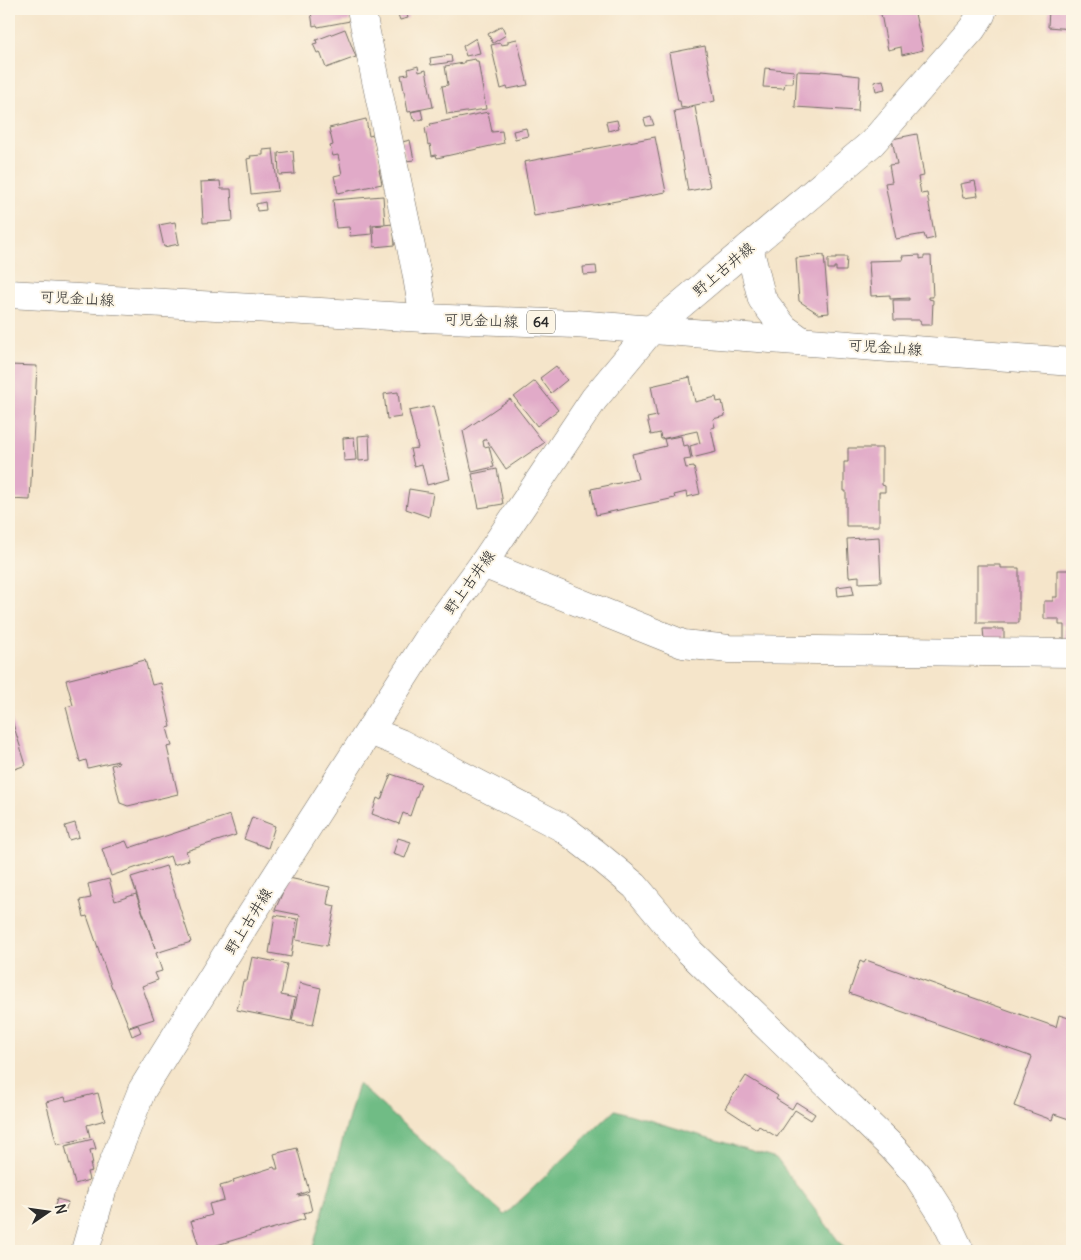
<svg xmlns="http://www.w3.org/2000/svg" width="1081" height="1260" font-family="Delius,'Klee One',sans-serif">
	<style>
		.forest { fill: #6fbc85; stroke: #4d7458 }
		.building { fill: #e1aac8 }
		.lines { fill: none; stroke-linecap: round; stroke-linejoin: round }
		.minor-casing { stroke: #726c63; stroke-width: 29 }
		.tertiary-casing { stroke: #726c63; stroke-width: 29 }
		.secondary-casing { stroke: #726c63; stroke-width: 29 }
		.primary-casing { stroke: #726c63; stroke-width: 29 }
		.minor { stroke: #fff; stroke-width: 28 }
		.tertiary { stroke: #fff; stroke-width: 28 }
		.secondary { stroke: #fff; stroke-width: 28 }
		.primary { stroke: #fff; stroke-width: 28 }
		.labels { text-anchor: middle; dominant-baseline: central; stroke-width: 4; stroke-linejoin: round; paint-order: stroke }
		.shield { fill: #fcf5e5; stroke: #6a6863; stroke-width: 1 }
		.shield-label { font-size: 14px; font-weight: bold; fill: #2b2b2b }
		.street-label { font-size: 15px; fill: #2b2b2b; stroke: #fcf5e5 }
	</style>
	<rect width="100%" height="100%" fill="#fcf5e5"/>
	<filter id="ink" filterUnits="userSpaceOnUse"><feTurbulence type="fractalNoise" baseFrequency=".02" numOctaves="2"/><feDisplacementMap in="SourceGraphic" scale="10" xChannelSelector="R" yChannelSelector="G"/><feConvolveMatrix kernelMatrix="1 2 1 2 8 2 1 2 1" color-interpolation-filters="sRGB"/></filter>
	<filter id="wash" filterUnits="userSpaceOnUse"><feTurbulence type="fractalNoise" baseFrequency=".0096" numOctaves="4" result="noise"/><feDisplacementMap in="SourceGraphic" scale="20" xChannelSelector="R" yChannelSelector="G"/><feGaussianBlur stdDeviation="1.12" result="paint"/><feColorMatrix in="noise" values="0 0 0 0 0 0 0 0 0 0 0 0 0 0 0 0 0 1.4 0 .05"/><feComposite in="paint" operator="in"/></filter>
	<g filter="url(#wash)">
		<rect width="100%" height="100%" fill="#f5e5ca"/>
		<path class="forest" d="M358,1084L505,1215L615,1110L776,1158L846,1251H312Z"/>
		<g id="blocks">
			<g class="building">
				<path d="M314,9H347L350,21L318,27L317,25L313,26L311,12L315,11Z"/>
				<path d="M396,9H405L408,18L400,20Z"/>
				<path d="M880,9H914L923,50L902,55L901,47L888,50Z"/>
				<path d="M1049,9H1072V29L1048,27Z"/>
				<path d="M502,26L506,35L493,43L488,34Z"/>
				<path d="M345,29L356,57L326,68L320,52L317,53L313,44L317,43L316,40Z"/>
				<path d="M476,38L480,53L466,56L463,46Z"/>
				<path d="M517,39L528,85L508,89L507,87L501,89L491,45L500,43L501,45L508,44V41Z"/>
				<path d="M705,46L715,101L681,108L680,101H678L669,53Z"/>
				<path d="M451,55L452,62L431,65L430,58Z"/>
				<path d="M475,59L476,61H478L486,109L453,114V113L447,114L442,86L448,85L445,66L464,63V61Z"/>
				<path d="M418,66L419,72L426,70L433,107L408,112L401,75L409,74L408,69Z"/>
				<path d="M765,68L794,71L793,83H785L784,88L763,87Z"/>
				<path d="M797,71L821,72V71L842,73V74L860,76L858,111L795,107Z"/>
				<path d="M883,80L885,89L876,91L874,82Z"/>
				<path d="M695,107L710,187L688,191L674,111Z"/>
				<path d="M421,110L423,119L415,121V118L413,119L411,112Z"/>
				<path d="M488,112L492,132L502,131L504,143L437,158L436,155L432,156L430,144L428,145L425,128L431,126L430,124Z"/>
				<path d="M651,117L654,125L646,126L644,119Z"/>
				<path d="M366,119L369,136L373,135L381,170H379L382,184L338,193L334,176L342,174L338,155L333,156L330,146L333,145L329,128Z"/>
				<path d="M617,120L619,128L608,131L606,122Z"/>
				<path d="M526,128L528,136L515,139L513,131Z"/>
				<path d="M917,134L924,176L918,177L921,194L927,193L935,238L926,240L924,234L896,239L885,183L892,182L889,165L897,164L892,139Z"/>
				<path d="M655,137L666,192L534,216L524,162Z"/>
				<path d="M410,140L414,160L406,161L402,142Z"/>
				<path d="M273,149L278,191L251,194L247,159L251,158L250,156L263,155V150Z"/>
				<path d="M293,151L295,174L279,175L278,153Z"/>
				<path d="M220,181L221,189H231L233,221L203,223L201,182Z"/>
				<path d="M975,181L978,196L963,198L960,184Z"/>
				<path d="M383,196L385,224L371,225L372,234L350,236L349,227L336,228L333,200Z"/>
				<path d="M265,202L266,210L257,211L256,204Z"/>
				<path d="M175,222L179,244L164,247L159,225Z"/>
				<path d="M393,224L395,245L374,247L373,226Z"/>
				<path d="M824,255L829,313L819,314L799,301L796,258Z"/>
				<path d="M920,255V259L924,258V256H931L933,297H929V299L933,300L932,325H921L920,320H894L893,300H909V298L890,299V295L871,296L869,261L903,260L902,256Z"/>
				<path d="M836,257H847L846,271H836V267H834V269H828V259H836Z"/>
				<path d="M596,266L597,274L584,275L583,267Z"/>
				<path d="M9,365L37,366L30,500L9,499Z"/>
				<path d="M556,366L567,380L551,393L540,378Z"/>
				<path d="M690,377L695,402L716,397L717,402L722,401L725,416L713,419L715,427L711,428L716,452L692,458L690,446L700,443L697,431L661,439L660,433L651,435L647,418L657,416L651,386Z"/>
				<path d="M535,381L558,410L537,426L514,397Z"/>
				<path d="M398,392L401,417L387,419L384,394Z"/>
				<path d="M510,399L544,443L506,469L486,439L483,441L484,447L489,446L494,467L472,472L463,431Z"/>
				<path d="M433,406L450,479L427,485L422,464L414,466L410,449L418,448L409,411Z"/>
				<path d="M369,435L370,460L359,461L358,436Z"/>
				<path d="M681,436L683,446L688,445L691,459L684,460L686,468L694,467L700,494L687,497L686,492L674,495L675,498L596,515L591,489L638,479L632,454L666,446L664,439Z"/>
				<path d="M354,437L356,460L344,461L343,438Z"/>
				<path d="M848,448H882V485L885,486V492H879V526H846V491H844V462H848Z"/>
				<path d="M497,469L503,504L479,508L472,474Z"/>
				<path d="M409,489L433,493L429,517L406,509Z"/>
				<path d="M879,537L881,582L859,583V576L849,577L847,539Z"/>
				<path d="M977,565H1001V568H1019V623H977Z"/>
				<path d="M1057,570H1072V641H1064V625H1059V619H1044V601H1053V597H1057Z"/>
				<path d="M852,585L854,594L838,596L837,587Z"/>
				<path d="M983,629H1004V639H984Z"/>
				<path d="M145,660L152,685L161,683L171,727L167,728L172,746L167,747L178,794L128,806L120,803L111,765L119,763L118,761L88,768L86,760L80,762L66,707L73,705L66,680Z"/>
				<path d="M9,711L26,765L9,771Z"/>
				<path d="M391,774L421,784L410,816L403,813L399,824L372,814L377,798L381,800Z"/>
				<path d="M230,815L236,835L186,851L189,860L173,865L170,856L111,876L102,849L126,841L129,848Z"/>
				<path d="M252,817L275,826L268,848L244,839Z"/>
				<path d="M75,823L79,837L69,840L65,826Z"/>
				<path d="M398,838L411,842L405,858L393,854Z"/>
				<path d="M166,866L191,942L156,953L162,971L155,973L158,980L142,986L154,1019L129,1027L113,988H112L87,916L84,917L80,900L91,898L88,884L109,879L115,901L136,894L155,948L131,877Z"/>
				<path d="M289,878L330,887L327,904L335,906L327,946L296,940L300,915L275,910Z"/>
				<path d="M275,915L297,919L291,957L269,953Z"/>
				<path d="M252,957L287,964L281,995L295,998L291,1021L237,1010L243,981H247Z"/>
				<path d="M866,960L1056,1027L1059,1015L1072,1019V1066L1069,1073L1072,1074V1120L1054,1114L1052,1120L1014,1106L1032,1057L849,993L860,961L864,963Z"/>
				<path d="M300,983L321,988L313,1025L292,1021Z"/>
				<path d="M138,1025L141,1032L132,1036L129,1028Z"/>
				<path d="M746,1076L778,1096L776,1099L792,1109L796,1102L815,1114L811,1120L795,1110L777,1137L759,1126L757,1129L725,1108Z"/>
				<path d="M98,1093L105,1120L87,1125L90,1137L57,1145L46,1102L65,1097L66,1101Z"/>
				<path d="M93,1139L96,1149L90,1150L93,1164H90L92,1171L87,1172L89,1180L75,1184L65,1146Z"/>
				<path d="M297,1148L309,1191L298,1195V1196L308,1194L312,1211L303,1213L305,1219L200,1250L191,1221L212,1215L209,1204L224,1200L220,1186L234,1182L233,1180L274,1167L275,1169H278L274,1154Z"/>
				<path d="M57,1199L68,1202L65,1212L54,1209Z"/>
			</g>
		</g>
	</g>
	<g filter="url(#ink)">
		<use href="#blocks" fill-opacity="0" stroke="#726c63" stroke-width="1"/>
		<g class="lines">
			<defs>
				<g id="minor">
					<path d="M361,9L416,271L424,318"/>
					<path d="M749,247L762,299L784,328L802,341"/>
					<path d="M483,564L683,644L729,649L1072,653"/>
				</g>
				<path id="tertiary" d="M370,731L400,743L563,828L594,852L635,886L690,952L892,1147L917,1175L945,1219L960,1251"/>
				<path id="secondary" d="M85,1251L102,1191L142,1090L246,923L432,633L483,564L594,399L652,329L872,143L972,29L981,15L983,9"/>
				<path id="primary" d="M9,294L424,318L575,324L1072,362"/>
			</defs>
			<use href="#minor" class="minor-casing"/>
			<use href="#tertiary" class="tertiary-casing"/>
			<use href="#secondary" class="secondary-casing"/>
			<use href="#primary" class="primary-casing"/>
			<use href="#minor" class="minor"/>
			<use href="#tertiary" class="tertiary"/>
			<use href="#secondary" class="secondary"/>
			<use href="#primary" class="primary"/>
		</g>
	</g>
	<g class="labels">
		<rect class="shield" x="527" y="310.5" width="28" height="23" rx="4"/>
		<g class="shield-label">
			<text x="541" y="322">64</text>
		</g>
		<g class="street-label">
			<text transform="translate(723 269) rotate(-40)">野上古井線</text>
			<text transform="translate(77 298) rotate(3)">可児金山線</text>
			<text transform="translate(481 320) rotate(2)">可児金山線</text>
			<text transform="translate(885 347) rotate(4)">可児金山線</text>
			<text transform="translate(469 582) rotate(-54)">野上古井線</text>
			<text transform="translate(248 921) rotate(-58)">野上古井線</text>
		</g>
	</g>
	<rect width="1081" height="1260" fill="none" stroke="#fcf5e5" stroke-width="30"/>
	<g transform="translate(48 1212) rotate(77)" stroke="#fcf5e5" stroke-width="4" paint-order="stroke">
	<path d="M0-4L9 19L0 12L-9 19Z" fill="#2b2b2b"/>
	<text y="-8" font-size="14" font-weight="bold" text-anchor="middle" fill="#2b2b2b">N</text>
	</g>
</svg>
